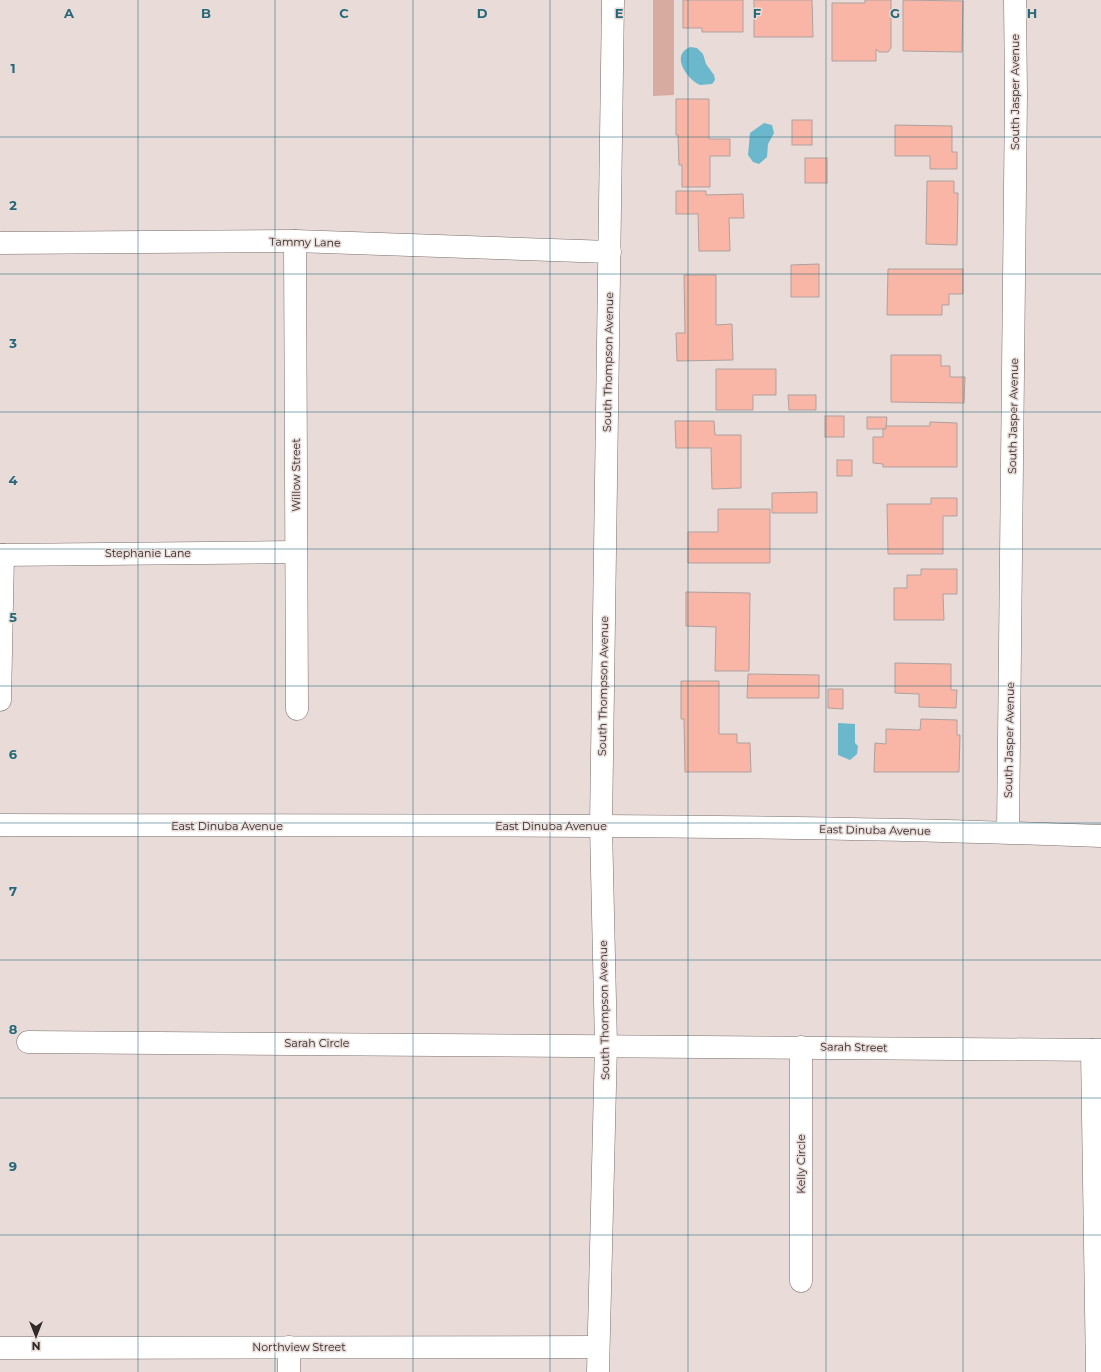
<svg xmlns="http://www.w3.org/2000/svg" width="1101" height="1372" font-family="Montserrat,sans-serif">
	<style>
		.green { fill: #d7aba0 }
		.water { fill: #6bb7cc }
		.building { fill: #f9b6a6; stroke: #ada19f }
		.lines { fill: none; stroke-linecap: round; stroke-linejoin: round }
		.minor-casing { stroke: #7a6f6c; stroke-width: 23 }
		.minor { stroke: #fff; stroke-width: 22 }
		.grid { fill: none; stroke: #246879; stroke-width: 1; stroke-opacity: 0.55 }
		.labels { text-anchor: middle; dominant-baseline: central; stroke-width: 3; stroke-linejoin: round; paint-order: stroke }
		.street-label { font-size: 11px; fill: #302b2a; stroke: #e8dbd8 }
		.grid-label { font-size: 13px; text-anchor: middle; font-weight: bold; fill: #246879; stroke: #e8dbd8; stroke-width: 3; stroke-linejoin: round; paint-order: stroke }
	</style>
	<rect width="100%" height="100%" fill="#e8dbd8"/>
	<path class="green" d="M653,0H674V95L653,96Z"/>
	<g class="water">
		<path d="M690,47L697,48L703,54L706,64L714,75L715,80L712,84L700,85C687,79 670,55 690,47Z"/>
		<path d="M764,123L772,125L774,133L768,144L767,157L759,164L753,162L748,155L750,133Z"/>
		<path d="M838,723L855,724V743L858,746L857,754L850,760L838,755Z"/>
	</g>
	<g class="building">
		<path d="M683,0H743V32H702V28H683Z"/>
		<path d="M754,0H812L813,37H754Z"/>
		<path d="M865,0H891V48L888,52H879L876,49V61H832V3H865Z"/>
		<path d="M903,0L963,1L962,52L903,51Z"/>
		<path d="M676,99H709V139H730V156H710V187H682V165H679L678,135H676Z"/>
		<rect x="792" y="120" width="20" height="25"/>
		<path d="M895,125L952,126V152H957V169H930V156H895Z"/>
		<rect x="805" y="158" width="22" height="25"/>
		<path d="M927,181H954V193H958L957,245L926,244Z"/>
		<path d="M676,191H706V195L743,194L744,218H729L730,251H699L698,214H676Z"/>
		<path d="M819,264V297H791V265Z"/>
		<path d="M888,269H963V294H949V305H942V315H887Z"/>
		<path d="M684,275H716V325L732,324L733,360L677,361L676,333H685Z"/>
		<path d="M891,355H941V366H950V377H965L964,403L891,402Z"/>
		<path d="M716,369H776V395H753V410H716Z"/>
		<path d="M788,395H816V410H789Z"/>
		<rect x="825" y="416" width="19" height="21"/>
		<path d="M867,417H887L886,429H867Z"/>
		<path d="M675,421H714L715,435H741V488L712,489L711,448H676Z"/>
		<path d="M930,422L957,423V467H883V464L873,463V437H883V429H886V426H930Z"/>
		<rect x="837" y="460" width="15" height="16"/>
		<path d="M817,492V513H772V493Z"/>
		<path d="M931,498H957V516H943V554H888L887,504H931Z"/>
		<path d="M718,509H770V563H688V532H718Z"/>
		<path d="M921,569H957V594H943L944,620H894V588H907V575H921Z"/>
		<path d="M686,592L750,593L749,671H715L716,627L686,626Z"/>
		<path d="M895,663L951,664V690H957L956,708L919,707V694L895,693Z"/>
		<path d="M748,674L819,675V698H747Z"/>
		<path d="M681,681H719V734H737V743H750L751,772H685L684,719H681Z"/>
		<path d="M828,689H843V709L828,708Z"/>
		<path d="M921,719L957,720V735H960L959,772H874L875,743L886,744V729L920,730Z"/>
	</g>
	<g class="lines">
		<defs>
			<g id="minor">
				<path d="M295,241L297,709"/>
				<path d="M0,243L295,241L610,252"/>
				<path d="M0,555L296,552"/>
				<path d="M0,700L3,555"/>
				<path d="M0,825C367,826 734,822 1101,836"/>
				<path d="M1008,832L1016,95L1015,0"/>
				<path d="M28,1042L1101,1050"/>
				<path d="M801,1047V1281"/>
				<path d="M1092,1050L1097,1372"/>
				<path d="M289,1347V1372"/>
				<path d="M0,1348L598,1347"/>
				<path d="M598,1372L606,1045L601,826L613,0"/>
			</g>
		</defs>
		<use href="#minor" class="minor-casing"/>
		<use href="#minor" class="minor"/>
	</g>
	<path class="grid" d="M138,0V1372M275,0V1372M413,0V1372M550,0V1372M688,0V1372M826,0V1372M963,0V1372M0,137H1101M0,274H1101M0,412H1101M0,549H1101M0,686H1101M0,823H1101M0,960H1101M0,1098H1101M0,1235H1101"/>
	<g class="labels">
		<g class="street-label">
			<text transform="translate(1015 92) rotate(-90)">South Jasper Avenue</text>
			<text transform="translate(305 242) rotate(1)">Tammy Lane</text>
			<text transform="translate(608 362) rotate(-89)">South Thompson Avenue</text>
			<text transform="translate(1013 416) rotate(-89)">South Jasper Avenue</text>
			<text transform="translate(296 475) rotate(-90)">Willow Street</text>
			<text x="148" y="553">Stephanie Lane</text>
			<text transform="translate(603 686) rotate(-89)">South Thompson Avenue</text>
			<text transform="translate(1009 740) rotate(-89)">South Jasper Avenue</text>
			<text x="227" y="826">East Dinuba Avenue</text>
			<text x="551" y="826">East Dinuba Avenue</text>
			<text transform="translate(875 830) rotate(1)">East Dinuba Avenue</text>
			<text transform="translate(604 1010) rotate(-91)">South Thompson Avenue</text>
			<text x="317" y="1043">Sarah Circle</text>
			<text transform="translate(854 1047) rotate(1)">Sarah Street</text>
			<text transform="translate(801 1164) rotate(-90)">Kelly Circle</text>
			<text x="299" y="1347">Northview Street</text>
		</g>
	</g>
	<g class="grid-label">
		<text x="69" y="18">A</text>
		<text x="206" y="18">B</text>
		<text x="344" y="18">C</text>
		<text x="482" y="18">D</text>
		<text x="619" y="18">E</text>
		<text x="757" y="18">F</text>
		<text x="895" y="18">G</text>
		<text x="1032" y="18">H</text>
		<text x="13" y="73">1</text>
		<text x="13" y="210">2</text>
		<text x="13" y="348">3</text>
		<text x="13" y="485">4</text>
		<text x="13" y="622">5</text>
		<text x="13" y="759">6</text>
		<text x="13" y="896">7</text>
		<text x="13" y="1034">8</text>
		<text x="13" y="1171">9</text>
	</g>
	<g transform="translate(36 1336) rotate(180)" stroke="#e8dbd8" stroke-width="3" paint-order="stroke">
	<path d="M0-3L7 15L0 10L-7 15Z" fill="#302b2a"/>
	<text y="-6" font-size="11" font-weight="bold" text-anchor="middle" fill="#302b2a">N</text>
	</g>
</svg>
